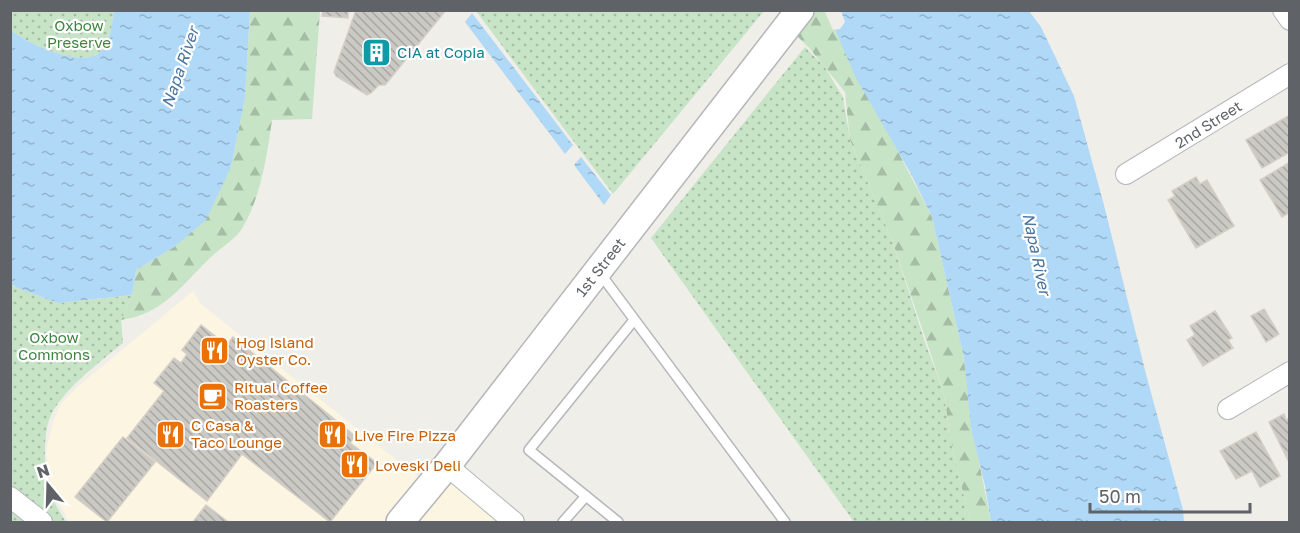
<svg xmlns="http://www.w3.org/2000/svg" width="1300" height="533" font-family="'Golos Text',sans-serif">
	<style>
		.commercial { fill: #fbf5e1 }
		.forest { fill: url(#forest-firs) }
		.park { fill: url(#park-dots) }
		.water { fill: url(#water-ripples) }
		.pier { fill: #efeee8 }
		.building { fill: url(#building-back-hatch); stroke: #d4cfc6; stroke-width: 1.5 }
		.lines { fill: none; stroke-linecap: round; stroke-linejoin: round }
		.lane-casing { stroke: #b4b7bb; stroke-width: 12 }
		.street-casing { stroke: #b4b7bb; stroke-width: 22 }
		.secondary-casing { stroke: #b4b6ba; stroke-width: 30 }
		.lane { stroke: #fff; stroke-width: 9 }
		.street { stroke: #fff; stroke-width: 20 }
		.secondary { stroke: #fff; stroke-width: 27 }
		.labels { text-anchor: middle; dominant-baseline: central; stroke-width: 4.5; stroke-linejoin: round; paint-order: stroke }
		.park-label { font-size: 15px; fill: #3f8541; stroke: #fff }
		.culture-label { font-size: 15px; fill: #0d838f; stroke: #fff; text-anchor: start }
		.street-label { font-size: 15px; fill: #5f6266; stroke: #fff }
		.food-label { font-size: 15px; fill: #c56008; stroke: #fff; text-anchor: start }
		.water-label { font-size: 16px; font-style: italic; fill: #4a75a0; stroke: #fff }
	</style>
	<defs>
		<pattern id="forest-firs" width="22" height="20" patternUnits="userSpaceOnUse" patternTransform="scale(1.5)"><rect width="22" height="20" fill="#c7e4c7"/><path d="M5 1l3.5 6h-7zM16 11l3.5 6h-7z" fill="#a5bca5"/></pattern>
		<pattern id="park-dots" width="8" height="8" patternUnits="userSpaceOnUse" patternTransform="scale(1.5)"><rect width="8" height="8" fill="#c7e4c7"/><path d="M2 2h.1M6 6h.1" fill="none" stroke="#a5bca5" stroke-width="1.8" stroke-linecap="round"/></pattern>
		<pattern id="water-ripples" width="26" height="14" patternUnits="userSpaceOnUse" patternTransform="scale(1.5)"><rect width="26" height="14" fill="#b0d9f7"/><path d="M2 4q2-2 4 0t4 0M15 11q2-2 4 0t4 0" fill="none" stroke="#92b3cc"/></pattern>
		<pattern id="building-back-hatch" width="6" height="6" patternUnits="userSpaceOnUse" patternTransform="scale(1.5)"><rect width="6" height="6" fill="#cbc9c4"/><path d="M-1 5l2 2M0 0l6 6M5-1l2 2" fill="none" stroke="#a8a7a3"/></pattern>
	</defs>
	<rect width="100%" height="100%" fill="#efeee8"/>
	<path class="commercial" d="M193,291L201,304L404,466L431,484L448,464L515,522H69L54,494L50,481L46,451L53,421L62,402L77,387Z"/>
	<g class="forest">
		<path d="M250,11H320L312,119L272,120C267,155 261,196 243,227C237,238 222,247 213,255C182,284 166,313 121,320L132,295L136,270L174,247L231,167L245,98Z"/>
		<path d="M800,11H825L932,217L964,358L970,416L991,522H970L952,447L943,390L893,243L850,140L845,92L810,49L787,26Z"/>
	</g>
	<g class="park">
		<path d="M10,11H114C112,24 110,46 98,54C78,67 28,44 11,30Z"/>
		<path d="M476,11H764L613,194Z"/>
		<path d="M805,47L824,66L843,97L850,140L893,243L925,342L943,390L952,447L970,522H854L651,238Z"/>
		<path d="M11,284L20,289L58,303L132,295L121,320L123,343C101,361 58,393 49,420C45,431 45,445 45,457C45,484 52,500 66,522H11Z"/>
	</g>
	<g class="water">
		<path d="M114,11H250L245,98L231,167L206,220L174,247L136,270L132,295L58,303L20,289L11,284V30C28,44 78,67 98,54C110,46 112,24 114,11Z"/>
		<path d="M827,11H1029L1041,27L1074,96L1104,205L1147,378L1183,510L1184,522H991L985,486L971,428L964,358L932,217L911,174L856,78Z"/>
		<path d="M472,13L573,145L565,154L465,22Z"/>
		<path d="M581,157L611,195L604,205L574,165Z"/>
	</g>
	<path class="pier" d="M824,10L841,11L845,22L840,29L833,30Z"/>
	<g class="building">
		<path d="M323,10H348V18L322,16Z"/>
		<path d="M356,10H446L385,85H379L371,93L367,95L336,76L334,72Z"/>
		<path d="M1290,115V152L1262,168L1246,140Z"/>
		<path d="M1290,162V212L1282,217L1260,180Z"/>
		<path d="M1196,177L1200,184L1207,180L1234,226L1196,248L1168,200L1175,196L1172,191Z"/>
		<path d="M1264,309L1279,334L1266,342L1251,316Z"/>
		<path d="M1215,311L1232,338L1228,340L1233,348L1203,366L1187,340L1195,335L1190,326Z"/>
		<path d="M201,325L227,345L233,337L355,436L350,443L377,463L330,522L242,454L207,501L127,438L164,391L154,383L174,358L181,363L187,354L182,350Z"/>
		<path d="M1284,414L1286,420L1290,418L1288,460L1269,422Z"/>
		<path d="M1256,432L1280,476L1260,487L1252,471L1236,479L1220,451Z"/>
		<path d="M123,437L155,462L107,522L75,497Z"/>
		<path d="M206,505L228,522H193Z"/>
	</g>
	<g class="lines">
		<defs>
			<g id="lane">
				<path d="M599,272L785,522"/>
				<path d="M563,522L586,496"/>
				<path d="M618,522L529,450L634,320"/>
			</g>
			<g id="street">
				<path d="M1283,10L1290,20"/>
				<path d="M1126,174L1290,74"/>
				<path d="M1228,409L1290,372"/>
				<path d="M448,464L458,475L514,522"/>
				<path d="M10,497L42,522"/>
			</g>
			<path id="secondary" d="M400,522L448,464L800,10"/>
		</defs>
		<use href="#lane" class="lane-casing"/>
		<use href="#street" class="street-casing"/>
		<use href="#secondary" class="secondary-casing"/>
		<use href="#lane" class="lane"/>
		<use href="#street" class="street"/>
		<use href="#secondary" class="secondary"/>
	</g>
	<defs>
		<symbol id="building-square" viewBox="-11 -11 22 22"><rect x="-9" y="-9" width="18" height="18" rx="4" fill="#0f9aa8" stroke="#fff"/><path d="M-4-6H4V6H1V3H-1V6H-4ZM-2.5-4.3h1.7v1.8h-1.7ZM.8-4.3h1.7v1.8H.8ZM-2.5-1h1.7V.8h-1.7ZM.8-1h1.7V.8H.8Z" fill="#fff"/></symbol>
		<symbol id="restaurant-square" viewBox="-11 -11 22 22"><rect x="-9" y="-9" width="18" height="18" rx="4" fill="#e8710a" stroke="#fff"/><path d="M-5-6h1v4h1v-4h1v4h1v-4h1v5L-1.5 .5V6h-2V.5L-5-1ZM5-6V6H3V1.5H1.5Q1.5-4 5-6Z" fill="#fff"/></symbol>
		<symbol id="cafe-square" viewBox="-11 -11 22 22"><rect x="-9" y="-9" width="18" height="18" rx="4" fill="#e8710a" stroke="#fff"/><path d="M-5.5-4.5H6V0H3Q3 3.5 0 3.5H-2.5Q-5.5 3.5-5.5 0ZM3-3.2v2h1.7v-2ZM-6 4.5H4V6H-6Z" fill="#fff"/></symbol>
	</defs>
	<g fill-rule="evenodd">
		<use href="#building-square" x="360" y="36" width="33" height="33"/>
		<use href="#restaurant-square" x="198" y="334" width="33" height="33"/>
		<use href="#cafe-square" x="196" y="380" width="33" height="33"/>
		<use href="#restaurant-square" x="154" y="418" width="33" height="33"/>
		<use href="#restaurant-square" x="316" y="418" width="33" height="33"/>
		<use href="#restaurant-square" x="338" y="448" width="33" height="33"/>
	</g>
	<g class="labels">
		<g class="park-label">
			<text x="79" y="25">Oxbow<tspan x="79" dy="17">Preserve</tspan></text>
			<text x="54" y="337">Oxbow<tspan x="54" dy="17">Commons</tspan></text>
		</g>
		<g class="culture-label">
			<text x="397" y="52">CIA at Copia</text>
		</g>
		<g class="street-label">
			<text transform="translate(1208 124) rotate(-32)">2nd Street</text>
			<text transform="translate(600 267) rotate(-52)">1st Street</text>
		</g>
		<g class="food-label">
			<text x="236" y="342">Hog Island<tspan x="236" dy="17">Oyster Co.</tspan></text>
			<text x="234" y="387">Ritual Coffee<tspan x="234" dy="17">Roasters</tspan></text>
			<text x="191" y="425">C Casa &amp;<tspan x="191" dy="17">Taco Lounge</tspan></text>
			<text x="354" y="435">Live Fire Pizza</text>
			<text x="375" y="465">Loveski Deli</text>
		</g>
		<g class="water-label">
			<text transform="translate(180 67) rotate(-71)">Napa River</text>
			<text transform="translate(1037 254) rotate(78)">Napa River</text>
		</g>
	</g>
	<rect width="1300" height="533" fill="none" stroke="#5f6266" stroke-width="24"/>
	<g transform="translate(48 485) rotate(341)" stroke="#ffffff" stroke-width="4.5" paint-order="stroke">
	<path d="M0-4.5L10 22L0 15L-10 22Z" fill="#5f6266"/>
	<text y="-9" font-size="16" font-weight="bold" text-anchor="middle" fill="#5f6266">N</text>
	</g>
	<path d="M1090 503v9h160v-9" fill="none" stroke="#5f6266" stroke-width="3"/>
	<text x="1099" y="503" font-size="18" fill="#5f6266" stroke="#ffffff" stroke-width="4.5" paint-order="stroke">50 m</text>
</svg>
